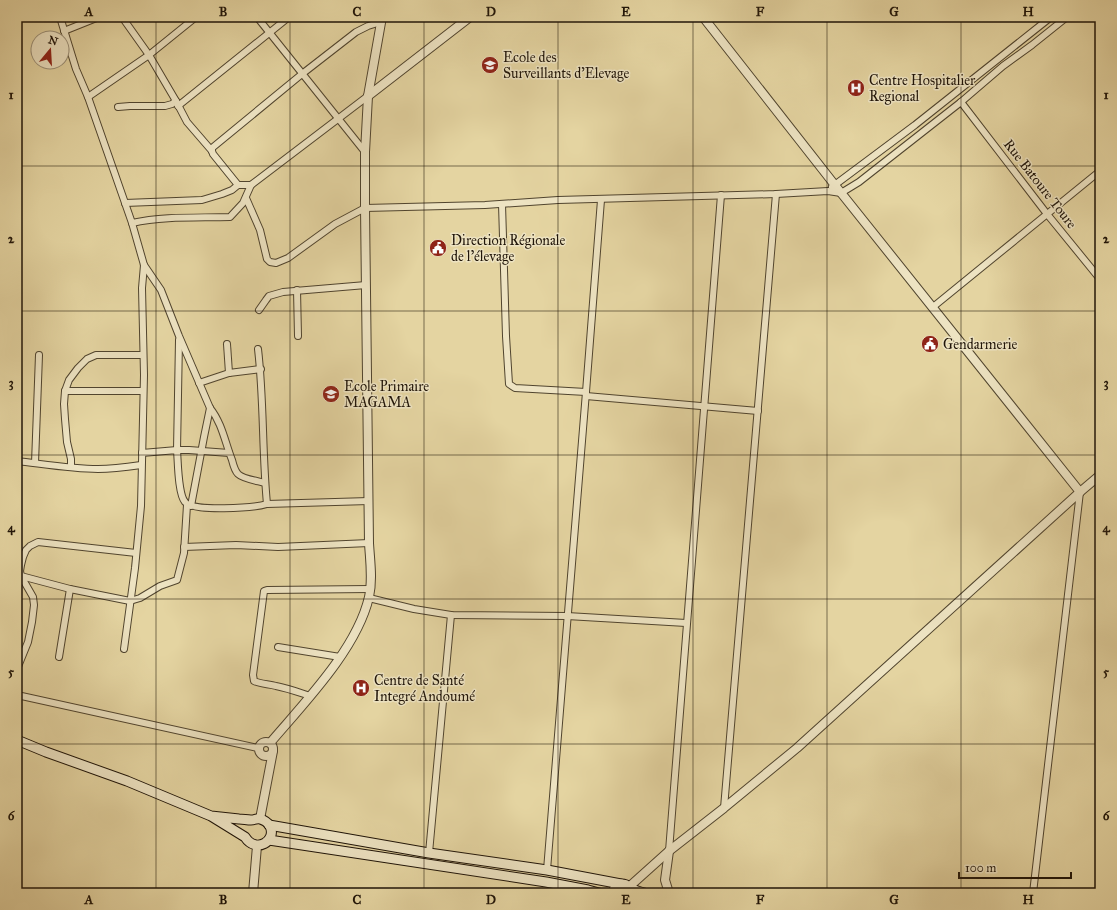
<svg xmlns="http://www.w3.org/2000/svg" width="1117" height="910" font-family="'IM FELL Great Primer',serif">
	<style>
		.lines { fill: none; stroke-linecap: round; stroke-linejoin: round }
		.minor-casing { stroke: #50442e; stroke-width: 8 }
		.tertiary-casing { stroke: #50442e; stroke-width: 10 }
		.secondary-casing { stroke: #1f1408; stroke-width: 11 }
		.minor { stroke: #ede3c2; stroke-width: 6 }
		.tertiary { stroke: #ede3c2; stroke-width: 8 }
		.secondary { stroke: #ede3c2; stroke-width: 9 }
		.grid { fill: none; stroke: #1f1408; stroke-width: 1; stroke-opacity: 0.55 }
		.labels { text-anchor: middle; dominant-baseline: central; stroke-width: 3; stroke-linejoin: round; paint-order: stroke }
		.poi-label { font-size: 14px; fill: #1f1408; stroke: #ede3c2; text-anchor: start }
		.street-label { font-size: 14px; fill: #1f1408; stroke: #ede3c2 }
		.neatline { fill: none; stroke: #1f1408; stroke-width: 1.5 }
		.grid-label { font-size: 13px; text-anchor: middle; font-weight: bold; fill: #1f1408 }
	</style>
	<rect width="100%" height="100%" fill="#e4d4a1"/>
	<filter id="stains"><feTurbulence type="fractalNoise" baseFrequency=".005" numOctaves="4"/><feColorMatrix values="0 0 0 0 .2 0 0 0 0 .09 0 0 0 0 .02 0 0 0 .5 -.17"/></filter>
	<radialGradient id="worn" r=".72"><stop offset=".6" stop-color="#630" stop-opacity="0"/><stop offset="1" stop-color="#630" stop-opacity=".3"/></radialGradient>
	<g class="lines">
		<defs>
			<g id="minor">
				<path d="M60,17L76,69L88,97L132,223L144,265L142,288L144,375L141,506L135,568L124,649"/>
				<path d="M122,17L149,55L176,101L187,122L212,151L213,154L238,185"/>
				<path d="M257,17L365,152"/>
				<path d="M64,31L99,17"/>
				<path d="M88,97L149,55L196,17"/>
				<path d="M961,102L1047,214L1100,279"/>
				<path d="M178,106L289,17"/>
				<path d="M118,107L130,106H165L172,104L176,101"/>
				<path d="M212,151V148L302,74L356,32L368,26L381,22"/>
				<path d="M251,185L368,96"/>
				<path d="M832,187L915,125L1051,17"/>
				<path d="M246,198L260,230L267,259L270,262L276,263L288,258L335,224L365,208L485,205L558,200L776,194L828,191L841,193L859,182L961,102L1003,66L1032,45L1067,17"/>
				<path d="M125,203L202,200L222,194L232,190L238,185H251L243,203L230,217C197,218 164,216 132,223"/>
				<path d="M502,204L506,336L509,384L515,388L586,392"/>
				<path d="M144,265L161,290L179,336L210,408C222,423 225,442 232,460C233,464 235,471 238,474C243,479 258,481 265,483"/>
				<path d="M297,290L298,336"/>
				<path d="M933,307L1100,171"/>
				<path d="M259,310L266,300L269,296L283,292L366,285"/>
				<path d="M179,340L177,450H189L229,453"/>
				<path d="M227,344L229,373"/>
				<path d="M258,349C264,400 262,452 267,504"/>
				<path d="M199,383L229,373L261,369"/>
				<path d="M65,391H143"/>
				<path d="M586,396L758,411"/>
				<path d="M142,453L177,450C178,462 178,494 185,502C193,512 254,508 267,504L369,501"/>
				<path d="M17,461C43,464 72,469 98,469C112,469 127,467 141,465"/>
				<path d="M35,463L39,355"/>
				<path d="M71,467V459L67,442L65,419L64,404L65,391L69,380L78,368L87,359L96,355H143"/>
				<path d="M191,506L204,437L210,408"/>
				<path d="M184,547L236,545L278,547L369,543"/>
				<path d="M21,576L70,589L130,601L140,598L160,586L177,580L184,553L187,505"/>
				<path d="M369,598L414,609L451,615L567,616L686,623"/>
				<path d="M278,647L340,657"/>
				<path d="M59,657L70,589"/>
				<path d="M17,669L28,642L32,622L34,605L33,597L21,576L20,571L21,565L23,557L26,550L30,546L38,542L136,553"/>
				<path d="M17,695L258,748"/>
				<path d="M310,696C298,692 287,688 276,686C269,684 260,684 254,681L253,675L264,591L267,590L370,589"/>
				<path d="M724,808L776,194"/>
				<path d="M669,851C686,632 704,414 721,195"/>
				<path d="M429,853L451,615"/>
				<path d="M547,870L586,392L601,200"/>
				<path d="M1033,893L1080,492"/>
			</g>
			<g id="tertiary">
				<path d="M703,17L834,184L1080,492"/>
				<path d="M368,96L470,17"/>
				<circle cx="266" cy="749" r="7"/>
				<path d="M270,743C304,703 357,649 369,597C373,579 370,561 369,543L365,208V152L368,96L382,17"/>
				<path d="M260,819L273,751"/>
				<path d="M669,851L665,880L669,893"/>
				<path d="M630,886L669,851L724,808L797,748L1080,492L1100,475"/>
				<path d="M253,893L257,846"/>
			</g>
			<g id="secondary">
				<path d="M17,740L46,752L127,781L211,816L245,837C256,854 277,841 270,826C268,823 264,820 260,819C257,818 255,820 251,820C247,820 243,819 239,819C230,818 220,817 211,816"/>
				<path d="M269,825L429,853L547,870L621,884C627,883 628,887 633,889C636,891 641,892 644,893"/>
				<path d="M269,840L546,882L588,890L599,893"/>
				<path d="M613,893C614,888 616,886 621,884"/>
			</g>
		</defs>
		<use href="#minor" class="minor-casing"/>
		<use href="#tertiary" class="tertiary-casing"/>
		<use href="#secondary" class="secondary-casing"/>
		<use href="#minor" class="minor"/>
		<use href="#tertiary" class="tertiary"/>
		<use href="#secondary" class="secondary"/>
	</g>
	<path class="grid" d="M156,17V893M290,17V893M424,17V893M558,17V893M693,17V893M827,17V893M961,17V893M17,166H1100M17,311H1100M17,455H1100M17,599H1100M17,744H1100"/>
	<defs>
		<symbol id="school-disc" viewBox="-11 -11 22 22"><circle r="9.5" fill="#8f2418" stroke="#ede3c2"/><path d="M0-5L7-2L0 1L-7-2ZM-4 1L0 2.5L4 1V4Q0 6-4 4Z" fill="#fff"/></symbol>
		<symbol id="hospital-disc" viewBox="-11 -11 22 22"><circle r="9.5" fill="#8f2418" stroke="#ede3c2"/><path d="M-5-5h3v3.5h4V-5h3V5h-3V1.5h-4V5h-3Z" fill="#fff"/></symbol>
		<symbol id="civic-disc" viewBox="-11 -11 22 22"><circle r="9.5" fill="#8f2418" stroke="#ede3c2"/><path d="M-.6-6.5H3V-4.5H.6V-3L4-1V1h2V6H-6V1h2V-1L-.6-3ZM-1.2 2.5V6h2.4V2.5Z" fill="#fff"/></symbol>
	</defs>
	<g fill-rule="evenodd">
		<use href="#school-disc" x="480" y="55" width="20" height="20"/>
		<use href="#hospital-disc" x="846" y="78" width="20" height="20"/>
		<use href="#civic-disc" x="428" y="238" width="20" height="20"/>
		<use href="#civic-disc" x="920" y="334" width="20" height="20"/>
		<use href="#school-disc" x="321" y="384" width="20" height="20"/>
		<use href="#hospital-disc" x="351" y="678" width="20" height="20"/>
	</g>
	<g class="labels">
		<g class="poi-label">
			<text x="503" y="57">Ecole des<tspan x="503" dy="16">Surveillants d'Elevage</tspan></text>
			<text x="869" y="80">Centre Hospitalier<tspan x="869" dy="16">Regional</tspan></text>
			<text x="451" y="240">Direction Régionale<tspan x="451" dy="16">de l'élevage</tspan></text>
			<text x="943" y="344">Gendarmerie</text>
			<text x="344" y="386">Ecole Primaire<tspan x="344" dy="16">MAGAMA</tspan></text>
			<text x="374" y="680">Centre de Santé<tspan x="374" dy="16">Integré Andoumé</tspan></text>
		</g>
		<g class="street-label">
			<text transform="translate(1040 184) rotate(52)">Rue Batoure Toure</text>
		</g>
	</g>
	<rect width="1117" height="910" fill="none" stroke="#e4d4a1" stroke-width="44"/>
	<g transform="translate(50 50) rotate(18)"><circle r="19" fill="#ede3c2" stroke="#9b9078"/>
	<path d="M0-3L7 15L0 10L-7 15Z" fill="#8f2418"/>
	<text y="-6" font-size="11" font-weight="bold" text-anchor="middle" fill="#1f1408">N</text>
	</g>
	<path d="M959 872v6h112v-6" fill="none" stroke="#1f1408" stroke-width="2"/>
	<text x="965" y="872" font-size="12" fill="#1f1408" stroke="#ede3c2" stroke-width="3" paint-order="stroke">100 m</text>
	<rect x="22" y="22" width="1073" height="866" class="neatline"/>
	<g class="grid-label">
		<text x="89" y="16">A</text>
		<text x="223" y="16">B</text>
		<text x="357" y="16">C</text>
		<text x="491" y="16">D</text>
		<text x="626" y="16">E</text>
		<text x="760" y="16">F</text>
		<text x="894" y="16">G</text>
		<text x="1028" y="16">H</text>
		<text x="11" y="99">1</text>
		<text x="1106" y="99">1</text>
		<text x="11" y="243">2</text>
		<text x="1106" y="243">2</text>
		<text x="11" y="387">3</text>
		<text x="1106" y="387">3</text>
		<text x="11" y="532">4</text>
		<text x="1106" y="532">4</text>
		<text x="11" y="676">5</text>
		<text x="1106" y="676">5</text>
		<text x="11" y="820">6</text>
		<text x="1106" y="820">6</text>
		<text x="89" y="904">A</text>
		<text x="223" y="904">B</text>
		<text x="357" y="904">C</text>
		<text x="491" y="904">D</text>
		<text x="626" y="904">E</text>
		<text x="760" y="904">F</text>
		<text x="894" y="904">G</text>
		<text x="1028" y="904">H</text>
	</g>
	<rect width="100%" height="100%" filter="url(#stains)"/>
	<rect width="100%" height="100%" fill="url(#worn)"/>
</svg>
